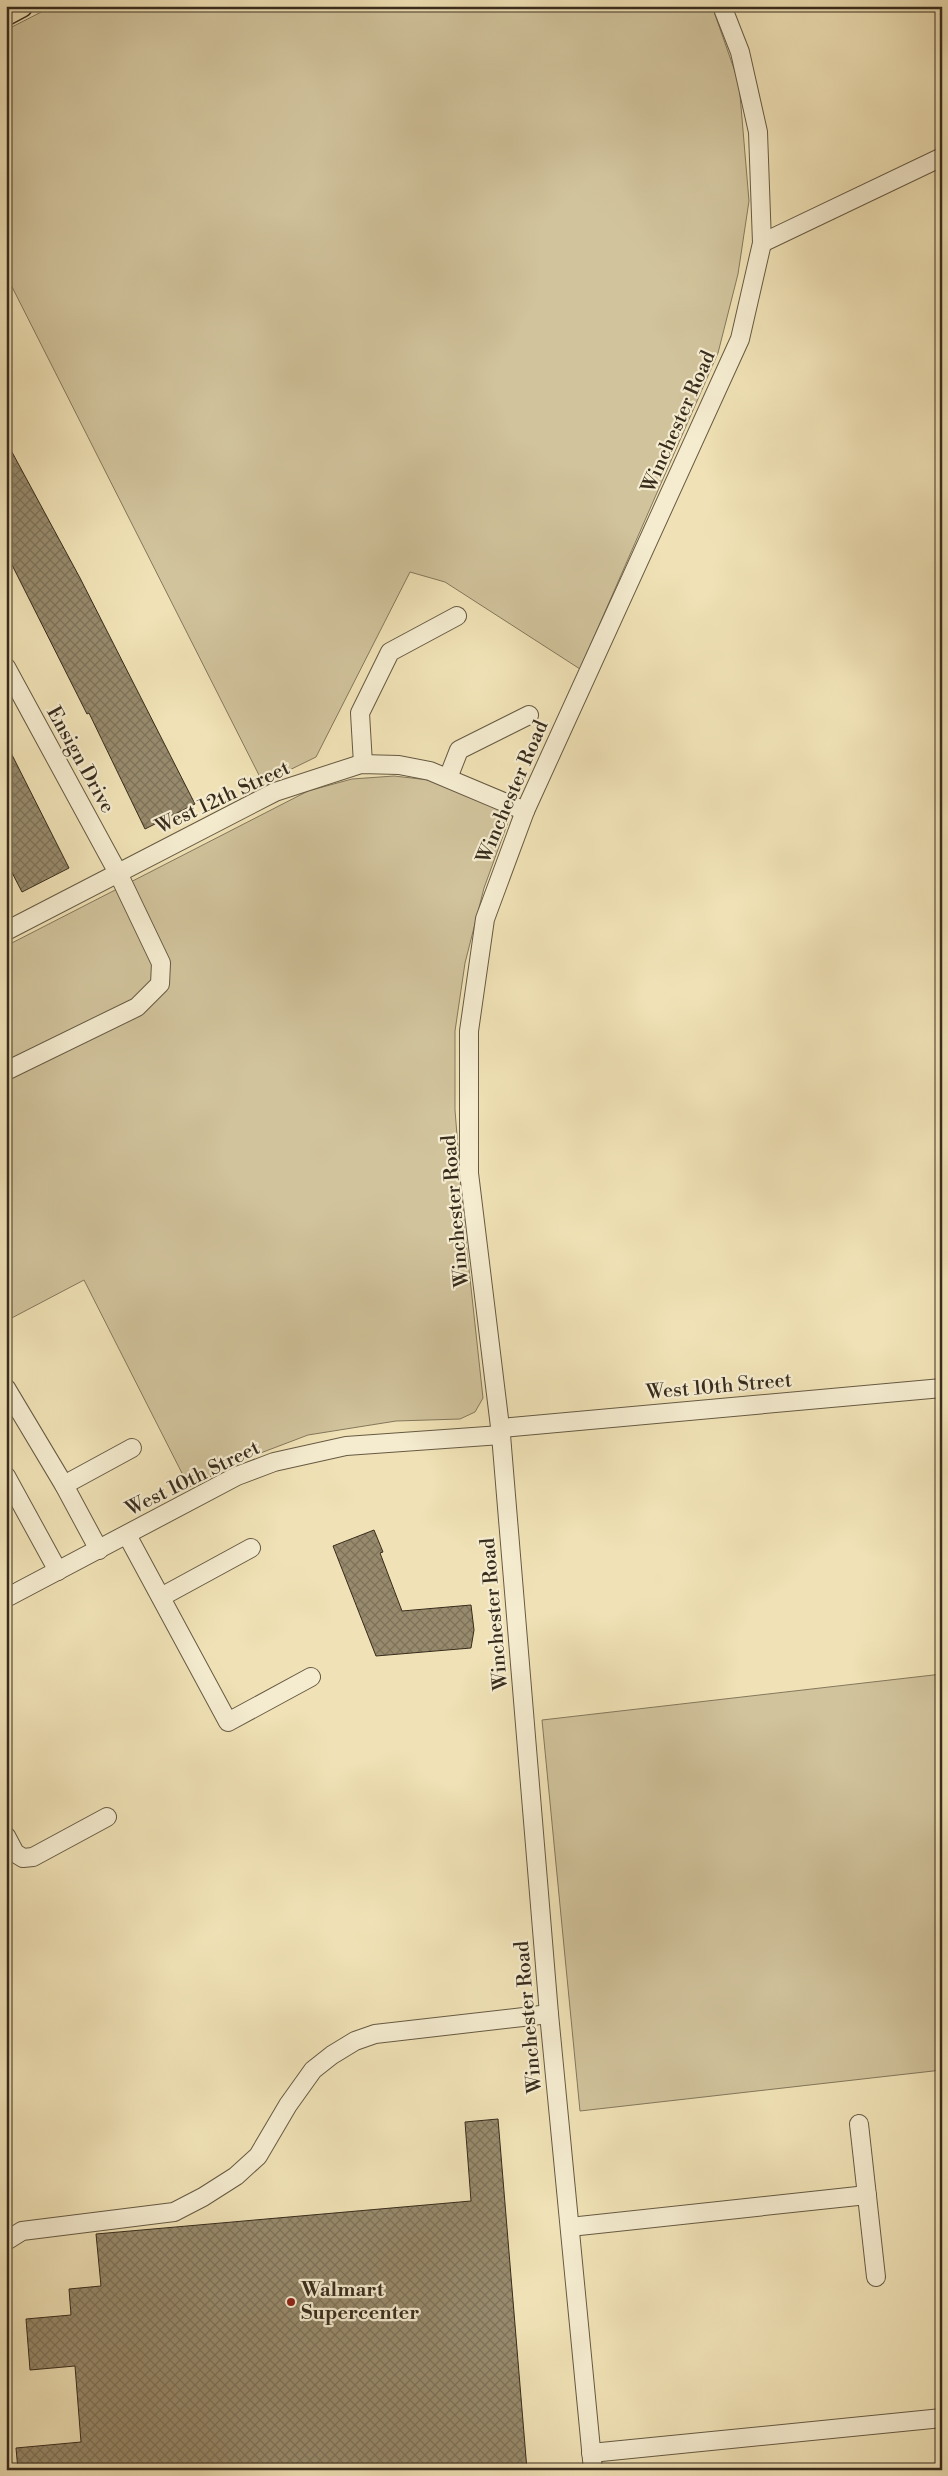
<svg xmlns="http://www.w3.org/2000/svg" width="948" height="2476" font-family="'Libre Bodoni',serif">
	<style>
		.grass { fill: #d1c39c; stroke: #84785c }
		.building { fill: url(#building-cross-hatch); stroke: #382c1d }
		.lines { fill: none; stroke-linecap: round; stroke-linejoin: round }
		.minor-casing { stroke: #665a43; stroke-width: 20 }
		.major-casing { stroke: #382c1d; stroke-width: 25 }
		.minor { stroke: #f5ecd0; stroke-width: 18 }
		.major { stroke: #f0e2b6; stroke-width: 22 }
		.poi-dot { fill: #8f2418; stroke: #f5ecd0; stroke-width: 2 }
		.labels { text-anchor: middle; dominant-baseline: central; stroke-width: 4.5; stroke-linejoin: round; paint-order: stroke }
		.street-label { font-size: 20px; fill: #382c1d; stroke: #f5ecd0 }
		.poi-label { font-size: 20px; font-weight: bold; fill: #382c1d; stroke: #f5ecd0; text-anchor: start }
	</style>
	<defs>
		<pattern id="building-cross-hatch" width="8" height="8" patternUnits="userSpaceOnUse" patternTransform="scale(1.25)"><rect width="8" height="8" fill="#988b6d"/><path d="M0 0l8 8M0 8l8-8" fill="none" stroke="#7d7259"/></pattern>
	</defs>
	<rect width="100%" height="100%" fill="#f0e2b6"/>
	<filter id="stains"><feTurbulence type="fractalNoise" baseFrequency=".004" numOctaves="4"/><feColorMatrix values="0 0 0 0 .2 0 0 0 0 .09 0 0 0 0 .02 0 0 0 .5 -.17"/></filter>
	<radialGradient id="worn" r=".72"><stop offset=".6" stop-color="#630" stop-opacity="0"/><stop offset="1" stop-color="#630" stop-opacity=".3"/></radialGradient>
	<g class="grass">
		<path d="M53,6H712L739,83L749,201L738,274L718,353L580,669L445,582L410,572L316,757L263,783L6,275V30Z"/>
		<path d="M394,776L429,780L498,808L508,822L484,888L465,963L455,1031V1110L464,1223L483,1398L475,1412L460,1419L396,1421L308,1435L250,1457L189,1487L84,1280L6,1321V946L308,791L352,779Z"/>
		<path d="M942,1674V2070L580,2111L542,1720Z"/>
	</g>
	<g class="building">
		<path d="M6,441L80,578L195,804L145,829L89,713L87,714L6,553Z"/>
		<path d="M6,743L69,868L22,892L6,861Z"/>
		<path d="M374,1530L383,1552L380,1553L402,1611L471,1605L474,1630L471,1648L376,1656L333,1546Z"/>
		<path d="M498,2119L527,2470H18L16,2448L81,2442L75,2366L30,2370L26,2319L71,2315L69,2289L101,2286L96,2234L471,2201L465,2122Z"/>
	</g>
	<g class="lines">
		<defs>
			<g id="minor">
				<path d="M762,243L942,157"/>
				<path d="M6,667L118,873L161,963L160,984L137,1007L6,1071"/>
				<path d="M363,764L360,713L390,652L457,616"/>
				<path d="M448,778L459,750L529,715"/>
				<path d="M6,931L275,792L361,764L399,765L430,771L525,811"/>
				<path d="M6,1388L64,1485L99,1550"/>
				<path d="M501,1428L942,1388"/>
				<path d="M6,1476L58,1571"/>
				<path d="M64,1485L132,1448"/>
				<path d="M127,1535L228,1722L311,1677"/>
				<path d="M161,1597L251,1548"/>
				<path d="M6,1598L237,1476L274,1462L346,1446L501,1435"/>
				<path d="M6,1836L15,1853L23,1858L33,1857L107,1817"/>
				<path d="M859,2124L876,2277"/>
				<path d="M570,2227L867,2195"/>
				<path d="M6,2241L22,2231L174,2212L203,2197L236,2176L258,2156L288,2105L313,2070L332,2055L355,2041L375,2034L549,2014"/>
				<path d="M591,2453L942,2418"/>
				<path d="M593,2470L549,2014L501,1435L469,1173V1031L485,919L525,811L740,339L762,243L758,132L740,52L722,6"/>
			</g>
			<path id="major" d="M6,14L21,6"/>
		</defs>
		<use href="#minor" class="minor-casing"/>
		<use href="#major" class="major-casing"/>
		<use href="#minor" class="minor"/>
		<use href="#major" class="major"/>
	</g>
	<circle class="poi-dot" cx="291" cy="2302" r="5"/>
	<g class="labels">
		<g class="street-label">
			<text transform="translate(679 422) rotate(-66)">Winchester Road</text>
			<text transform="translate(80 760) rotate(61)">Ensign Drive</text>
			<text transform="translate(513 792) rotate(-67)">Winchester Road</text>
			<text transform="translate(223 798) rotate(-25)">West 12th Street</text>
			<text transform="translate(456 1211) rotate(-95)">Winchester Road</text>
			<text transform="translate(719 1387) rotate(-5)">West 10th Street</text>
			<text transform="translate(193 1479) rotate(-26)">West 10th Street</text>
			<text transform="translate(495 1614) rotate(-95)">Winchester Road</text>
			<text transform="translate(529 2017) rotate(-95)">Winchester Road</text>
		</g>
		<g class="poi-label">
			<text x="301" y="2290">Walmart<tspan x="301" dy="23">Supercenter</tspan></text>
		</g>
	</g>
	<rect width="948" height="2476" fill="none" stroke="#f0e2b6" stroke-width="25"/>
	<rect x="8" y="8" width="933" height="2461" fill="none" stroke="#382c1d" stroke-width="2.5"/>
	<rect x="12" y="12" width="923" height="2451" fill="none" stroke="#382c1d"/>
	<rect width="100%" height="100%" filter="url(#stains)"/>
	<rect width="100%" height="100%" fill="url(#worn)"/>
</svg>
